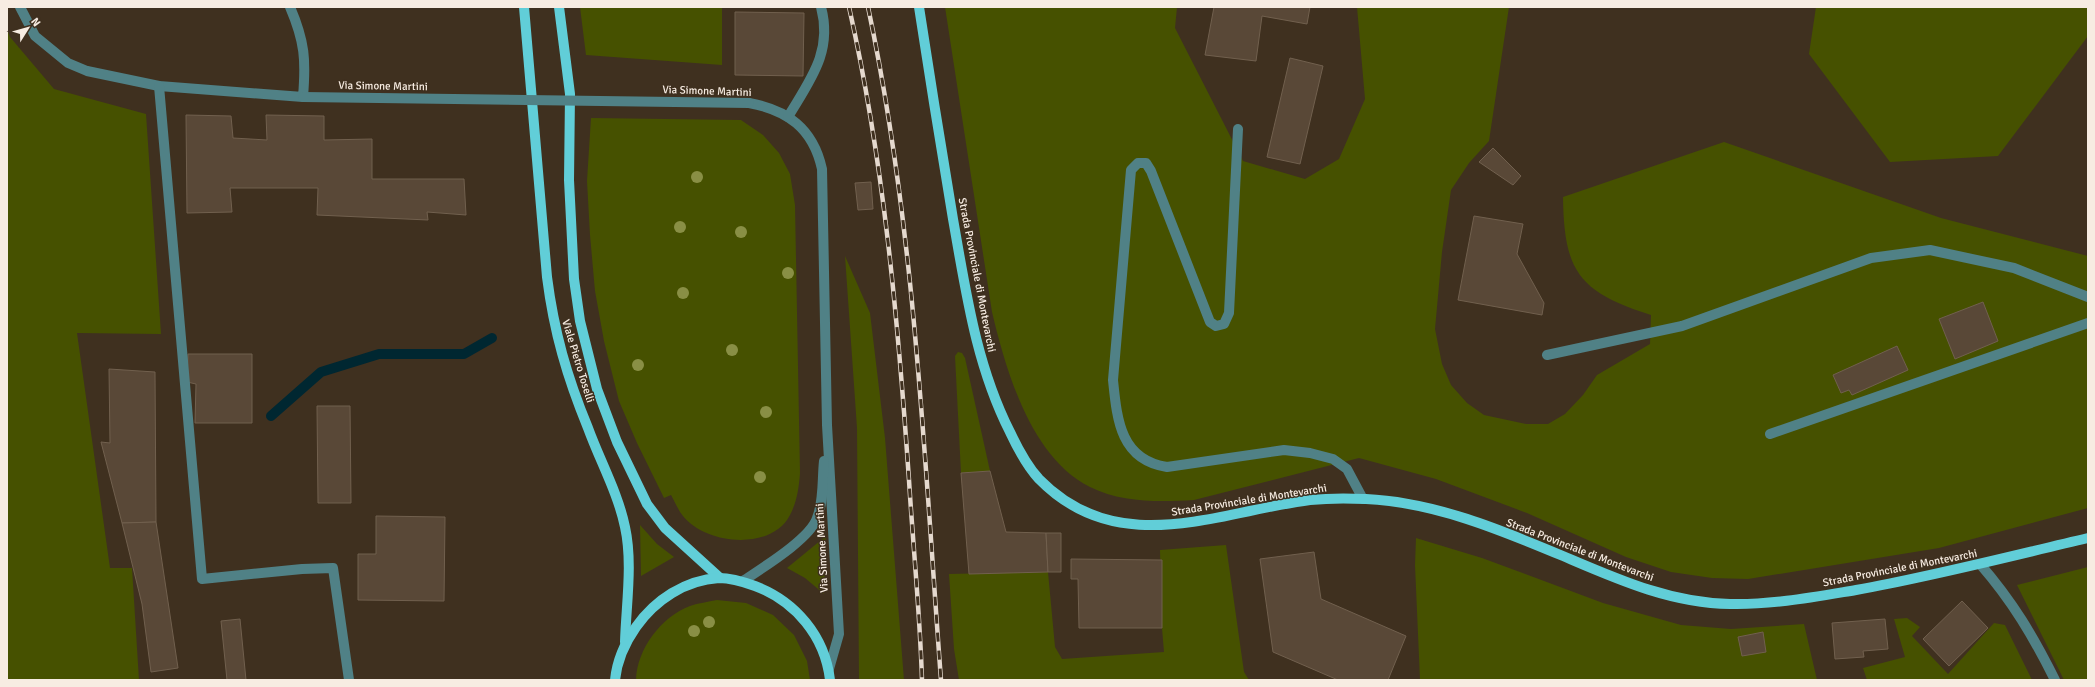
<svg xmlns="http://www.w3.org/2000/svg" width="2095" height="687" font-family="Signika,sans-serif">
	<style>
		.green { fill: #465100 }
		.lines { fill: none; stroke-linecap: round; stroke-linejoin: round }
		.stream { stroke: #002731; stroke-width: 10 }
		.building { fill: #594837; stroke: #71604e }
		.minor { stroke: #508186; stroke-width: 10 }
		.major { stroke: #61ced8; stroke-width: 10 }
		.rail-casing { stroke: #e5d9ce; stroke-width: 4.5 }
		.rail { stroke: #3f301f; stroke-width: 3; stroke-dasharray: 9; stroke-linecap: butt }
		.minor-bridge { stroke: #508186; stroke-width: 10 }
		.tree { fill: #898f45 }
		.labels { text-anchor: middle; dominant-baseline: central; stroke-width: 3; stroke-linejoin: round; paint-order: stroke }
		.street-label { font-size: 11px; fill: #f7ece2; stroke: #3f301f }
	</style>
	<rect width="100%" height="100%" fill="#3f301f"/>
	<g class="green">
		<path d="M580,7H722V65L586,55Z"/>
		<path d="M945,7H1177L1175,28L1243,161L1305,179L1339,159L1365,99L1357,7H1509L1489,141L1469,163L1451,190L1442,252L1435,329L1442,364L1451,385L1467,403L1484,415L1526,424H1548L1565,414L1583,395L1597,375L1650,344L1651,315C1579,292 1564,272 1563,197L1724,142L1941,218L2088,256V508L1939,548L1748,579L1712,578L1671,572L1626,557L1527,513L1436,479L1359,458L1194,500C1160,502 1122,503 1090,487C1031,458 1006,371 992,312Z"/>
		<path d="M1816,7H2088V36L1998,156L1890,162L1809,54Z"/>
		<path d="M7,29L10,37L54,89L146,114L161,334L77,333L110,568H132L139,680H7Z"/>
		<path d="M591,118L741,120L763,135L779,153L790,174L795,205L800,473C799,487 797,502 790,515C772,551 706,545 683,516C678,510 675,502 671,495L664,498L637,443L619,401L604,341L595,291L590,235L587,181Z"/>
		<path d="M845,256L870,313L885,438L904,680H859L857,428Z"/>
		<path d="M958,352L962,353L965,358L990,471L961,473L955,356Z"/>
		<path d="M640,525L657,544L674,557L641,576Z"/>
		<path d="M826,536L824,594L805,578L787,568Z"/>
		<path d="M1416,538L1482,558L1603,603L1681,625L1731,629L1804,624L1817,680H1420L1415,565Z"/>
		<path d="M1226,545L1244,672L1249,680H959L954,649L949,574L1048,572L1055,647L1062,659L1164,652L1162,628L1160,550Z"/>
		<path d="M2088,567V680H2064L2017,585Z"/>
		<path d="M717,600L746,603L773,615L794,635L807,661L810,680H636C637,649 661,617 690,606C698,603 708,602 717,600Z"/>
		<path d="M1907,618L1920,627L1912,636L1948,674L1994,623L2005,625L2032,680H1867L1863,668L1905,657L1894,619Z"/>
	</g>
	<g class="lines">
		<path class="stream" d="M271,416L321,372L379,354H464L492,338"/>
	</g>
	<g class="building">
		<path d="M1214,7H1310L1307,24L1262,16L1256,61L1205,55Z"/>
		<path d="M735,12L804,13L803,76L735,75Z"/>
		<path d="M1290,58L1323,66L1300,164L1267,157Z"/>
		<path d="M186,115L231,116L233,138L267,140L266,115L324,116V140L372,139V179H464L466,215L427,212L428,220L317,215L318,188H230L232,212L187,213Z"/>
		<path d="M1493,148L1521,176L1513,185L1479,162Z"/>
		<path d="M871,182L873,209L858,210L855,183Z"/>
		<path d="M1474,216L1523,224L1517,254L1544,303L1542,315L1458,300Z"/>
		<path d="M1983,302L1998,341L1955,359L1939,319Z"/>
		<path d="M1897,346L1908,370L1852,395L1849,390L1841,393L1833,375Z"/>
		<path d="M188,354H252V423H195L196,384L187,382Z"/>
		<path d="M109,369L155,372L156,522L122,523L101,442L110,443Z"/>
		<path d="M317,406H350L351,503H318Z"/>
		<path d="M990,471L1006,532L1046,533L1048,572L969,574L961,473Z"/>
		<path d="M376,516L445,517L444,601L358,600V554H376Z"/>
		<path d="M156,522L178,668L151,672L142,604L122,523Z"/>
		<path d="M1046,533H1061V572H1048Z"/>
		<path d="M1314,552L1321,599L1406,636L1388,680H1338L1273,652L1260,559Z"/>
		<path d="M1071,559L1162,560V628H1079L1078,579H1071Z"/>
		<path d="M1962,601L1988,628L1949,666L1923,639Z"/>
		<path d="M240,619L246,680H227L221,621Z"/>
		<path d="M1885,619L1888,649L1863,651L1864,657L1835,659L1832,623Z"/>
		<path d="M1763,632L1766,652L1742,656L1738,637Z"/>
	</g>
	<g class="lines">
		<g class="minor">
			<path d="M20,7L35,36L68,63L87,71L159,86L303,97C306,60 305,42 290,7"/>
			<path d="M159,86L202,579L302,569L333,568L349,680"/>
			<path d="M749,103C787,110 813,128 822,169L827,425L839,634L829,669"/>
			<path d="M788,117C810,80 833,52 821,7"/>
			<path d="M1238,129L1229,313L1224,324L1216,326L1210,322L1151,171L1146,163H1138L1131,170L1113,380C1117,419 1120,460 1167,467L1284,450L1310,453L1333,459L1347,469L1363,499"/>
			<path d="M1547,355L1682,326L1871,258L1930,250L2014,268L2088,297"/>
			<path d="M1770,434L2088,323"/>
			<path d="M1980,564C2013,602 2033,636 2055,680"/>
			<path d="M743,581C762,568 810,539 817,518C824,501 822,479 824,461"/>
		</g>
		<g class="major">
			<path d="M524,7L547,277C554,332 567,377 588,428C600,461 618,493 625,527C633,563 626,606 625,642"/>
			<path d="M559,7L570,94L569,180L574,279L580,321L597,389L617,442L647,504L665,528L720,578"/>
			<path d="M919,7C930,78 941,148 953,219C966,292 976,365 1010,432C1018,449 1027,466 1039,479C1118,560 1217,512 1310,500C1329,498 1347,498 1366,499C1434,502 1501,530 1563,556C1617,579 1670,603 1730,604C1772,605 1814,597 1856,590C1934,576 2011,556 2088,538"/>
			<path d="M615,680C617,660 624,644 636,627C655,600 685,580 719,578C731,578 744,582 755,586C795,601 825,636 830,680"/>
		</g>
		<defs>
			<g id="rail">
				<path d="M849,7C884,162 898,321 909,480C913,546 920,613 922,680"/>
				<path d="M868,7C915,228 924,455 941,680"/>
			</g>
		</defs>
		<use href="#rail" class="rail-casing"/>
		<use href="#rail" class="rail"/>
		<path class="minor-bridge" d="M303,97L749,103"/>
	</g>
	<g class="tree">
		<circle cx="697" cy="177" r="6"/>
		<circle cx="680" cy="227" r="6"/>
		<circle cx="741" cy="232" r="6"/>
		<circle cx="788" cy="273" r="6"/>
		<circle cx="683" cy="293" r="6"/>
		<circle cx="732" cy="350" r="6"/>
		<circle cx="638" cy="365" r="6"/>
		<circle cx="766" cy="412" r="6"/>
		<circle cx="760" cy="477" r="6"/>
		<circle cx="709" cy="622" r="6"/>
		<circle cx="694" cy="631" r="6"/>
	</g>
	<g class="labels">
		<g class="street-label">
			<text transform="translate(383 86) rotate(1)">Via Simone Martini</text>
			<text transform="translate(707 91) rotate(2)">Via Simone Martini</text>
			<text transform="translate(977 275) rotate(79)">Strada Provinciale di Montevarchi</text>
			<text transform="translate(578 361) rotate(73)">Viale Pietro Toselli</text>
			<text transform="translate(1249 500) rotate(-9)">Strada Provinciale di Montevarchi</text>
			<text transform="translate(822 548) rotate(-93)">Via Simone Martini</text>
			<text transform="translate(1580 550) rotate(21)">Strada Provinciale di Montevarchi</text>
			<text transform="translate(1900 568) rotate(-11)">Strada Provinciale di Montevarchi</text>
		</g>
	</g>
	<rect width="2095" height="687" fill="none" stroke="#f7ece2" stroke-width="16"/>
	<g transform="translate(28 28) rotate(53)" stroke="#3f301f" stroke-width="3" paint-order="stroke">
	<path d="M0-3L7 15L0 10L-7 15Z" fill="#f7ece2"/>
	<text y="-6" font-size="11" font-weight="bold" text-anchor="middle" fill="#f7ece2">N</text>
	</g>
</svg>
